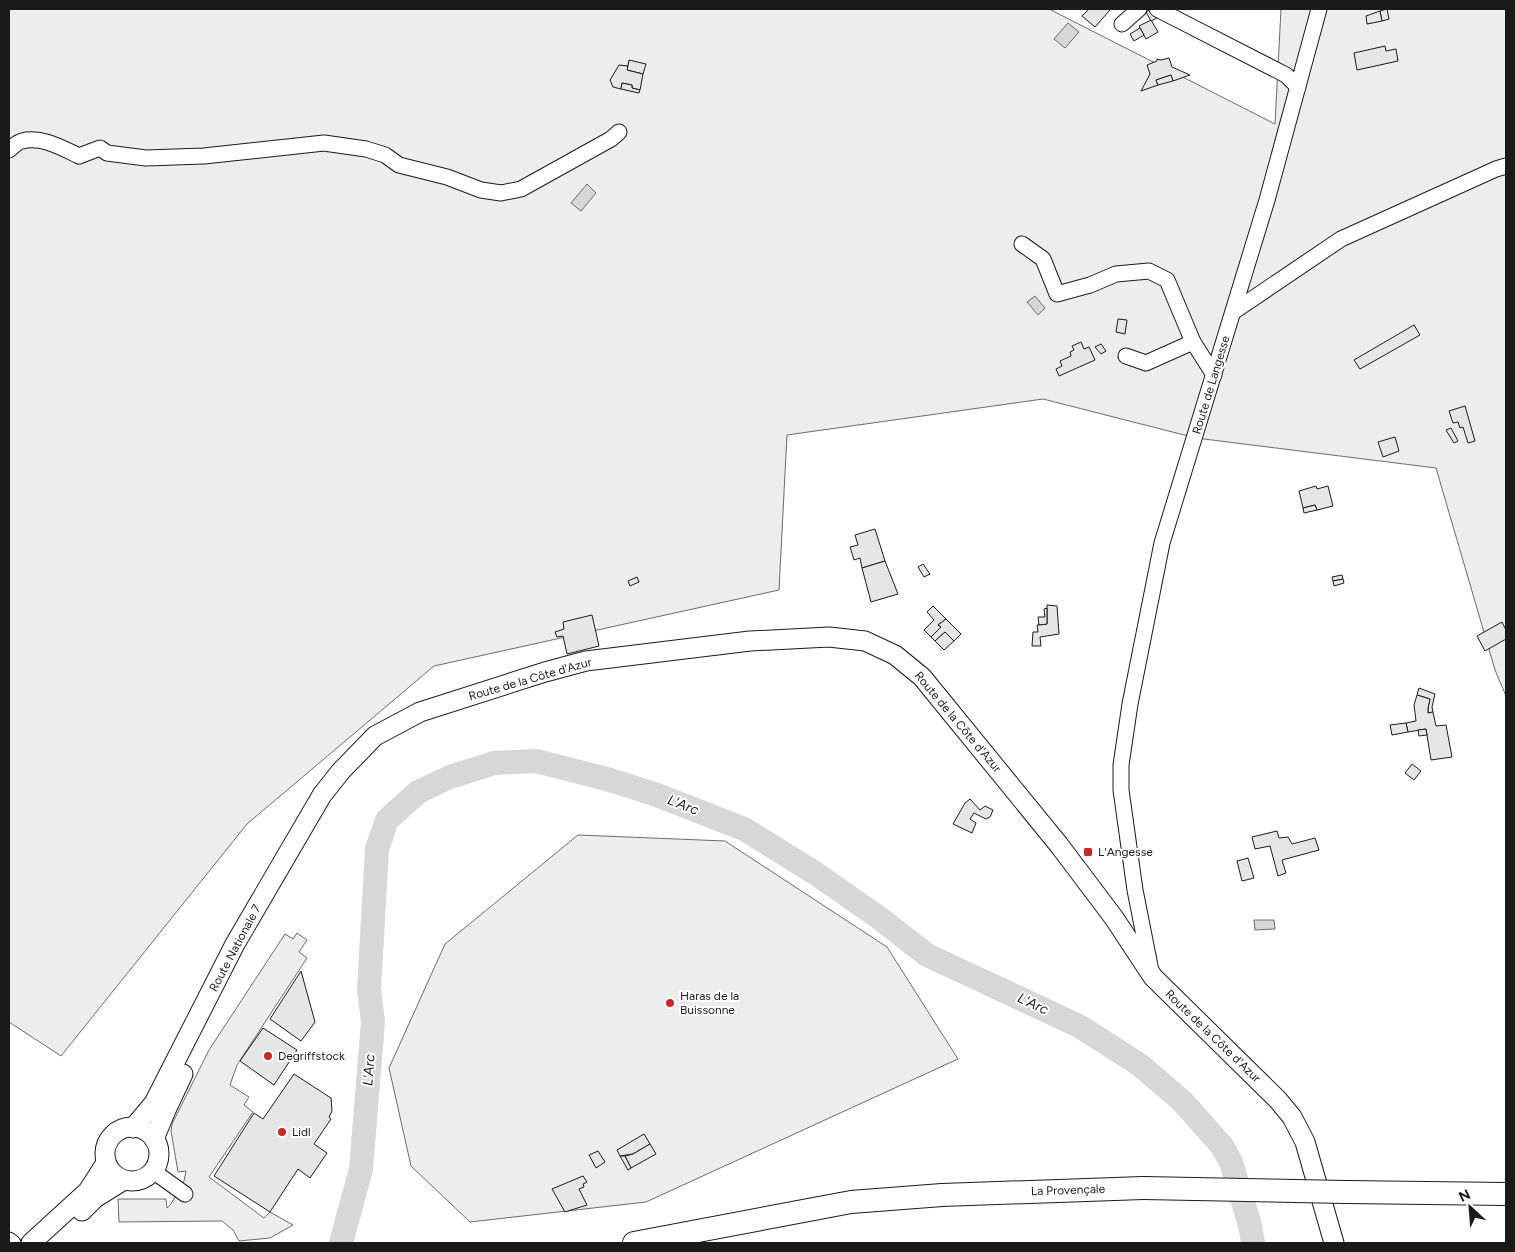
<svg xmlns="http://www.w3.org/2000/svg" width="1515" height="1252" font-family="Figtree,sans-serif">
	<style>
		.built { fill: #ededed; stroke: #6a6a6a }
		.water { fill: #d7d7d7; stroke: #6a6a6a }
		.lines { fill: none; stroke-linecap: round; stroke-linejoin: round }
		.river { stroke: #d7d7d7; stroke-width: 24 }
		.building { fill: #e6e6e6; stroke: #1a1a1a }
		.minor-casing { stroke: #1a1a1a; stroke-width: 17 }
		.major-casing { stroke: #1a1a1a; stroke-width: 21 }
		.highway-casing { stroke: #1a1a1a; stroke-width: 24 }
		.minor { stroke: #fff; stroke-width: 15 }
		.major { stroke: #fff; stroke-width: 19 }
		.highway { stroke: #fff; stroke-width: 22 }
		.highway-bridge-casing { stroke: #1a1a1a; stroke-width: 24; stroke-linecap: butt }
		.highway-bridge { stroke: #fff; stroke-width: 22 }
		.poi-dot { fill: #c62828; stroke: #fff; stroke-width: 2 }
		.labels { text-anchor: middle; dominant-baseline: central; stroke-width: 4; stroke-linejoin: round; paint-order: stroke }
		.street-label { font-size: 12px; fill: #1a1a1a; stroke: #fff }
		.poi-label { font-size: 12px; fill: #1a1a1a; stroke: #fff; text-anchor: start }
		.water-label { font-size: 14px; font-style: italic; fill: #1a1a1a; stroke: #fff }
	</style>
	<rect width="100%" height="100%" fill="#fff"/>
	<g class="built">
		<path d="M9,9H1049L1275,124L1281,9H1506V696L1495,670L1436,468L1196,438L1043,399L787,435L779,590L434,666L247,824L61,1056L9,1022Z"/>
		<path d="M578,835L725,841L887,947L958,1059L646,1202L470,1222L411,1166L389,1068L445,944Z"/>
		<path d="M297,933L307,940L299,952L307,958L237,1065L230,1085L249,1097L244,1105L253,1112L209,1177L264,1218L270,1212L293,1225L270,1238L239,1241L233,1230L222,1221L119,1222L118,1199H166L167,1208L171,1204L184,1181L186,1171L178,1172L171,1131L172,1124L209,1050L285,934L293,939Z"/>
	</g>
	<g class="water">
		<path d="M1068,23L1079,32L1065,48L1054,39Z"/>
		<path d="M587,184L596,193L581,211L571,203Z"/>
		<path d="M1035,296L1045,308L1038,315L1027,302Z"/>
		<path d="M1254,920H1274L1275,929L1255,930Z"/>
	</g>
	<g class="lines">
		<path class="river" d="M341,1243L361,1169L373,1022L369,989L377,849L387,820L418,792L450,777L494,763L536,761L607,779L657,795L744,829L815,873L878,917L927,955L1079,1026L1140,1065L1182,1101L1222,1146L1231,1162L1250,1225L1253,1243"/>
	</g>
	<g class="building">
		<path d="M1089,9H1108L1110,10L1095,27L1082,16Z"/>
		<path d="M1151,9L1161,16L1151,21L1146,12Z"/>
		<path d="M1387,9L1389,19L1382,21L1380,11Z"/>
		<path d="M1380,11L1382,21L1367,24L1366,16Z"/>
		<path d="M1151,20L1158,32L1146,39L1139,26Z"/>
		<path d="M1140,28L1144,35L1134,41L1130,34Z"/>
		<path d="M1385,46L1386,51L1396,49L1398,61L1357,70L1354,53Z"/>
		<path d="M1169,58L1172,67L1190,75L1173,81L1171,75L1156,80L1158,85L1141,91L1150,74L1147,65L1157,61V59L1161,60Z"/>
		<path d="M629,60L646,64L643,74L627,70Z"/>
		<path d="M619,65L628,66L627,70L643,74L640,90L632,88V85L622,83L621,89L613,87L610,80Z"/>
		<path d="M1171,75L1173,81L1158,85L1156,80Z"/>
		<path d="M622,83L632,85V88L640,90L639,93L621,89Z"/>
		<path d="M1118,319L1127,320L1125,334L1116,332Z"/>
		<path d="M1414,325L1420,335L1360,369L1354,360Z"/>
		<path d="M1081,342L1084,349L1089,347L1095,360L1059,376L1056,369L1062,366L1060,361L1071,356L1070,352L1074,350L1072,346Z"/>
		<path d="M1101,344L1106,351L1101,354L1095,347Z"/>
		<path d="M1465,406L1475,441L1468,443L1463,427L1460,428L1458,422L1453,423L1449,411Z"/>
		<path d="M1451,428L1458,441L1454,443L1446,430Z"/>
		<path d="M1395,437L1399,451L1383,457L1378,442Z"/>
		<path d="M1316,486L1317,489L1328,486L1333,506L1317,510L1315,505L1303,508L1299,491Z"/>
		<path d="M1315,505L1317,510L1304,513L1303,508Z"/>
		<path d="M875,529L885,561L862,568L860,558L854,560L850,547L858,545L855,535Z"/>
		<path d="M885,561L898,594L871,602L862,568Z"/>
		<path d="M923,564L930,574L924,577L918,567Z"/>
		<path d="M1342,575L1343,579L1333,581L1332,577Z"/>
		<path d="M637,577L639,582L630,586L628,581Z"/>
		<path d="M1343,579L1344,583L1334,586L1333,581Z"/>
		<path d="M1047,605L1057,606L1059,634L1040,637L1041,646H1032L1033,632H1038L1037,625L1047,624Z"/>
		<path d="M933,606L946,619L938,625L941,627L931,637L924,630L934,620L927,612Z"/>
		<path d="M1047,608V624L1039,625L1038,617H1045L1044,609Z"/>
		<path d="M592,615L599,646L567,654L563,636L557,637L555,632L564,629L563,622Z"/>
		<path d="M946,619L961,634L954,641L945,632L935,641L931,637L941,627L938,625Z"/>
		<path d="M1502,622L1506,630V639L1485,651L1477,636Z"/>
		<path d="M945,632L954,641L944,650L935,641Z"/>
		<path d="M1419,688L1435,694L1432,707L1433,712L1428,713V708L1430,699L1417,695Z"/>
		<path d="M1417,695L1430,699L1428,708V713L1433,712L1436,726L1446,725L1452,757L1431,760L1426,729L1408,732L1406,723L1416,721L1414,705Z"/>
		<path d="M1406,723L1408,732L1392,735L1390,725Z"/>
		<path d="M1426,729L1427,735L1419,736L1418,730Z"/>
		<path d="M1412,764L1421,771L1414,780L1405,773Z"/>
		<path d="M970,799L980,810L985,806L993,810L990,817L986,819L974,813L970,819L976,823L972,833L953,824L965,803Z"/>
		<path d="M1277,831L1279,838L1288,837L1292,844L1315,838L1319,850L1282,860L1286,873L1278,876L1270,846L1255,849L1252,837Z"/>
		<path d="M1248,858L1254,878L1242,881L1237,861Z"/>
		<path d="M301,971L315,1022L301,1041L270,1019Z"/>
		<path d="M263,1028L297,1050L274,1085L240,1061Z"/>
		<path d="M294,1074L331,1098L332,1111L329,1117L331,1119L314,1144L327,1153L310,1178L298,1169L270,1212L214,1176L254,1113L263,1119Z"/>
		<path d="M644,1134L650,1144L633,1154L620,1156L617,1150Z"/>
		<path d="M650,1144L656,1154L631,1168L625,1156L633,1154Z"/>
		<path d="M598,1151L605,1162L596,1168L589,1155Z"/>
		<path d="M620,1156H625L631,1168L628,1170Z"/>
		<path d="M583,1176L587,1182L583,1184L584,1187L579,1189L587,1205L565,1212L552,1189Z"/>
	</g>
	<g class="lines">
		<defs>
			<g id="minor">
				<path d="M1157,9L1286,75L1298,87"/>
				<path d="M1122,24L1139,9"/>
				<path d="M9,150C13,147 17,142 22,141C42,136 62,148 79,156L100,148L107,153L146,158L204,156L324,143L366,149L385,155L399,165L447,177L481,190L501,193L521,189L611,139L619,132"/>
				<path d="M1022,244L1043,259L1057,294L1090,285L1116,274L1149,271L1167,280L1193,342"/>
				<path d="M1233,312L1341,239L1496,169L1506,166"/>
				<path d="M1126,356L1146,363L1193,342L1214,375"/>
				<path d="M1151,971L1135,890L1121,790V765L1130,704L1162,543L1267,200L1319,9"/>
				<path d="M153,1171L185,1194"/>
				<path d="M9,1240L13,1243"/>
			</g>
			<g id="major">
				<circle cx="132" cy="1154" r="27"/>
				<path d="M133,1128L154,1103L235,944L322,795L341,771L375,736L420,712L545,672L586,661L750,641L829,637L865,641L895,655L922,677L1059,845L1114,918L1153,977L1278,1100L1292,1117L1305,1142L1334,1243"/>
				<path d="M154,1139L166,1110L183,1074"/>
				<path d="M82,1211L95,1198L124,1180"/>
				<path d="M31,1243L88,1191L106,1163"/>
			</g>
			<g id="highway">
				<path d="M1346,1192L1506,1194"/>
				<path d="M634,1243L851,1202L942,1195L1143,1188"/>
			</g>
		</defs>
		<use href="#minor" class="minor-casing"/>
		<use href="#major" class="major-casing"/>
		<use href="#highway" class="highway-casing"/>
		<use href="#minor" class="minor"/>
		<use href="#major" class="major"/>
		<use href="#highway" class="highway"/>
		<defs>
			<path id="highway-bridge" d="M1143,1188L1346,1192"/>
		</defs>
		<use href="#highway-bridge" class="highway-bridge-casing"/>
		<use href="#highway-bridge" class="highway-bridge"/>
	</g>
	<g class="poi-dot">
		<rect x="1083" y="847" width="10" height="10" rx="2.5"/>
		<circle cx="670" cy="1003" r="5"/>
		<circle cx="268" cy="1056" r="5"/>
		<circle cx="282" cy="1132" r="5"/>
	</g>
	<g class="labels">
		<g class="street-label">
			<text transform="translate(1211 385) rotate(-73)">Route de Langesse</text>
			<text transform="translate(530 679) rotate(-16)">Route de la Côte d'Azur</text>
			<text transform="translate(958 722) rotate(50)">Route de la Côte d'Azur</text>
			<text transform="translate(235 948) rotate(-62)">Route Nationale 7</text>
			<text transform="translate(1213 1036) rotate(44)">Route de la Côte d'Azur</text>
			<text transform="translate(1068 1190) rotate(-2)">La Provençale</text>
		</g>
		<g class="poi-label">
			<text x="1098" y="852">L'Angesse</text>
			<text x="680" y="996">Haras de la<tspan x="680" dy="14">Buissonne</tspan></text>
			<text x="278" y="1056">Degriffstock</text>
			<text x="292" y="1132">Lidl</text>
		</g>
		<g class="water-label">
			<text transform="translate(683 805) rotate(21)">L'Arc</text>
			<text transform="translate(1033 1004) rotate(25)">L'Arc</text>
			<text transform="translate(369 1070) rotate(-86)">L'Arc</text>
		</g>
	</g>
	<rect width="1515" height="1252" fill="none" stroke="#1a1a1a" stroke-width="20"/>
	<g transform="translate(1470 1207) rotate(334)" stroke="#ffffff" stroke-width="4" paint-order="stroke">
	<path d="M0-4L9 19L0 12L-9 19Z" fill="#1a1a1a"/>
	<text y="-8" font-size="14" font-weight="bold" text-anchor="middle" fill="#1a1a1a">N</text>
	</g>
</svg>
